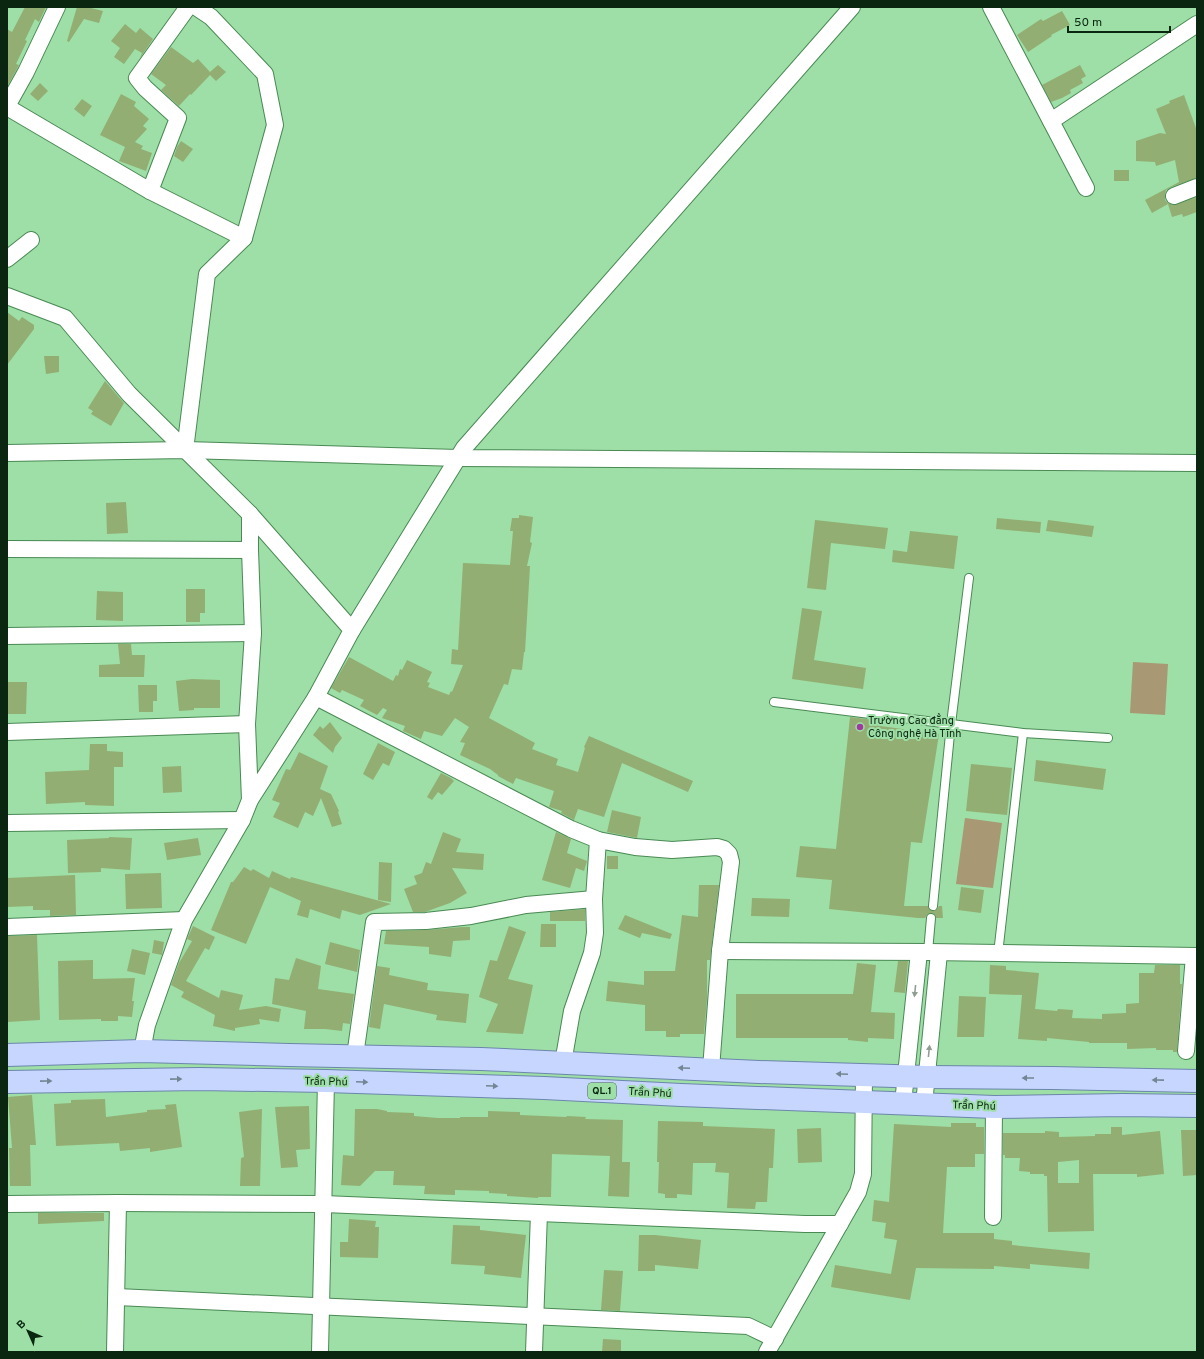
<svg xmlns="http://www.w3.org/2000/svg" width="1204" height="1359" font-family="Overpass,sans-serif">
	<style>
		.green { fill: #a89873 }
		.building { fill: #93ae72; fill-rule: evenodd }
		.lines { fill: none; stroke-linecap: round; stroke-linejoin: round }
		.lane-casing { stroke: #498954; stroke-width: 10 }
		.street-casing { stroke: #498954; stroke-width: 18 }
		.primary-casing { stroke: #6c86ab; stroke-width: 24 }
		.lane { stroke: #fff; stroke-width: 8 }
		.street { stroke: #fff; stroke-width: 16 }
		.primary { stroke: #c7d6ff; stroke-width: 22 }
		.oneway { fill: #919d93 }
		.oneway2 { fill: #728693 }
		.poi-dot { fill: #a03a9f; stroke: #9ddfa6; stroke-width: 1.5 }
		.labels { text-anchor: middle; dominant-baseline: central; stroke-width: 4; stroke-linejoin: round; paint-order: stroke }
		.shield { fill: #9ddfa6; stroke: #365d3d; stroke-width: 1 }
		.shield-label { font-size: 10px; font-weight: bold; fill: #0a2510 }
		.poi-label { font-size: 11px; fill: #0a2510; stroke: #9ddfa6; text-anchor: start }
		.street-label { font-size: 11px; fill: #0a2510; stroke: #9ddfa6 }
	</style>
	<rect width="100%" height="100%" fill="#9ddfa6"/>
	<g class="green">
		<path d="M1133,662L1168,664L1165,715L1130,713Z"/>
		<path d="M965,818L1002,823L993,888L956,884Z"/>
	</g>
	<g class="building">
		<path d="M25,7H46L39,22L35,19L25,40L27,41L16,64L19,65L7,87V29L12,32Z"/>
		<path d="M77,7H87L103,11L99,23L84,19L69,42L67,41Z"/>
		<path d="M1062,11L1070,25L1051,35L1052,36L1028,52L1017,35L1041,19L1043,21Z"/>
		<path d="M125,24L136,33L140,28L153,39L140,58L142,53L135,49L124,64L114,57L120,48L111,41Z"/>
		<path d="M171,47L193,63L198,59L210,72L218,65L226,72L216,81L210,75L191,95L190,94L179,106L161,90L166,85L151,74Z"/>
		<path d="M1080,65L1086,76L1081,79L1083,83L1070,90L1071,93L1062,98L1051,102L1042,85Z"/>
		<path d="M40,83L48,91L38,101L30,94Z"/>
		<path d="M121,94L136,102L134,106L149,119L143,126L147,129L135,142L143,146L141,149L152,153L146,171L119,161L125,147L100,135Z"/>
		<path d="M1184,95L1197,131V178L1171,187L1166,190L1165,195V200L1168,203L1173,205L1197,197V212L1183,217L1182,214L1172,217L1168,204L1152,213L1145,200L1179,182L1175,160L1156,166L1155,162L1136,161V141L1160,133L1166,134L1156,109L1170,103L1169,101Z"/>
		<path d="M82,99L92,106L84,117L74,109Z"/>
		<path d="M181,141L193,149L183,162L174,156L177,147Z"/>
		<rect x="1114" y="170" width="15" height="11"/>
		<path d="M7,312L19,321L22,317L34,325V329L7,365Z"/>
		<path d="M44,356H59V372L46,374Z"/>
		<path d="M105,381L124,403L111,426L91,414L93,411L88,408Z"/>
		<path d="M126,502L128,533L107,534L106,503Z"/>
		<path d="M519,515L533,517L530,542L532,543L527,566H530L525,652H524L522,670L512,669L508,685L504,684L489,718L535,743L532,749L558,759L556,765L578,772L585,748L584,747L589,736L693,781L688,792L622,763L604,817L578,809L574,820L561,813L562,811L549,807L554,791L516,778L513,784L498,776V775L490,769L460,755L465,743L460,742L469,727L455,718L442,736L424,731L421,739L403,731L405,726L382,718L387,710L383,708L377,715L360,706L364,700L342,690L340,693L331,688L349,657L393,681L396,675L398,676L400,669L402,670L407,660L432,672L427,682L430,683L428,687L449,695L451,691L452,692L463,665L451,664L452,649L458,650L463,563L510,565L513,531H510L512,518H519Z"/>
		<path d="M997,518L1041,522L1040,533L996,529Z"/>
		<path d="M815,520L888,528L885,549L831,543L826,590L807,588Z"/>
		<path d="M1048,520L1094,526L1092,537L1046,531Z"/>
		<path d="M910,531L958,536L954,569L892,562L893,550L907,552Z"/>
		<path d="M186,589H205V613H200V622H186Z"/>
		<path d="M97,591L123,592V621L96,620Z"/>
		<path d="M802,608L822,611L814,660L866,668L863,689L792,679Z"/>
		<path d="M118,644H131L132,655H145L144,677H99V665L120,664Z"/>
		<path d="M192,679L220,680V708H194V710L179,711L176,681Z"/>
		<path d="M7,682H27L26,714H7Z"/>
		<path d="M138,685H157V701H153V712H139Z"/>
		<path d="M850,717L874,720L873,725L939,734L922,843L911,842L904,906H928L930,910L933,911L937,909L939,906H942L943,918H936L934,914L931,913L927,915L925,918H918L829,909L832,880L796,877L800,846L836,849Z"/>
		<path d="M330,722L342,738L335,747L333,753L313,735L320,726L323,729Z"/>
		<path d="M378,743L395,752L389,766L383,763L373,780L363,774Z"/>
		<path d="M90,744H107V751L123,752V767H114V806L85,805V802L46,804L45,772L89,770Z"/>
		<path d="M299,752L328,766L320,789L331,794L339,811L338,812L342,824L332,827L321,798L313,816L305,812L298,828L273,817L280,803L272,800L286,769L290,770Z"/>
		<path d="M1036,760L1106,769L1103,790L1034,781Z"/>
		<path d="M971,764L1012,768L1007,815L966,811Z"/>
		<path d="M181,766L182,792L163,793L162,767Z"/>
		<path d="M441,773L451,778L454,781L442,795L438,792L432,800L427,797Z"/>
		<path d="M612,810L641,817L637,838L607,832Z"/>
		<path d="M443,832L461,839L456,852L484,854L483,870L452,868L467,893L450,903L425,912H413L404,889L417,884L414,876L422,873L426,862L431,864Z"/>
		<path d="M556,832L571,839L567,853L587,861L584,871L576,868L570,888L542,880Z"/>
		<path d="M109,837L132,838L130,870L101,868V872L68,873L67,840L109,838Z"/>
		<path d="M198,838L201,855L167,860L164,843Z"/>
		<rect x="607" y="856" width="11" height="13"/>
		<path d="M379,862L392,863L391,902L378,900Z"/>
		<path d="M244,867L251,871L253,869L269,878L272,871L290,879L291,877L391,904L360,915L342,910L340,919L310,909L308,918L297,915L301,901L270,887L246,944L211,930L231,882H233Z"/>
		<path d="M161,873L162,908L126,909L125,874Z"/>
		<path d="M75,875L76,915L50,916V910H33V906L7,907V878Z"/>
		<path d="M699,885H719L710,960H707V999L704,1034H680V1037H666V1031H645V1005L606,1001L608,981L644,985V971H675L682,915L698,917Z"/>
		<path d="M961,887L984,890L981,913L958,910Z"/>
		<path d="M752,898L790,899L789,917L751,916Z"/>
		<path d="M585,909V921H550V912Z"/>
		<path d="M625,915L672,934L670,939L642,933L640,938L618,929Z"/>
		<path d="M541,924H556V947H540Z"/>
		<path d="M193,926L215,937L209,950L205,948L186,981L219,998L221,990L243,995L239,1010L266,1006L281,1009L279,1022L259,1019L260,1024L235,1028V1031L213,1026L215,1015L181,997L184,992L171,985L179,963L192,941L187,939Z"/>
		<path d="M509,926L526,932L508,979L533,985L523,1034L486,1032L498,1004L479,997L490,960L497,961Z"/>
		<path d="M462,927H470V940L453,941L451,957L429,954V947L384,944L386,931L426,930Z"/>
		<path d="M37,935L40,1020L7,1022V936Z"/>
		<path d="M154,940L164,942L162,955L152,953Z"/>
		<path d="M330,942L360,950L357,972L325,964Z"/>
		<path d="M132,949L150,953L145,975L127,971Z"/>
		<path d="M296,958L321,966L318,989L354,994L350,1024L343,1023L342,1031L325,1029H304L306,1011L272,1004L275,978L289,980Z"/>
		<path d="M93,960V979L135,978L132,1001H134L132,1017L118,1016V1021H101V1019L59,1020L58,961Z"/>
		<path d="M898,961H908L905,993L894,992Z"/>
		<path d="M857,963L876,965L871,1012L895,1013L894,1039L868,1038V1042L848,1040V1038H736V994H853Z"/>
		<path d="M990,965L1006,966V970L1039,973L1035,1009L1057,1011L1058,1009L1073,1010L1072,1018L1102,1019V1014L1126,1013V1004L1139,1003V973H1154L1155,965H1180V984H1182L1177,1052H1173V1050H1156V1048L1127,1049V1043H1089V1042L1047,1038V1041L1018,1039L1022,995L989,994Z"/>
		<path d="M377,966L390,968L389,975L428,983L427,990L469,994L466,1023L436,1020L437,1015L384,1004L380,1029L369,1027Z"/>
		<path d="M959,996L986,997L984,1037H957Z"/>
		<path d="M32,1095L36,1145H30L31,1186H10L9,1148H12L8,1097Z"/>
		<path d="M105,1099L106,1117L147,1112V1110L166,1109L165,1105L176,1104L182,1147L150,1152V1148L120,1151L119,1143L56,1146L54,1104L71,1103V1100Z"/>
		<path d="M309,1106L310,1149L296,1150L298,1167L281,1168L275,1107Z"/>
		<path d="M262,1109L260,1186H240L241,1158L244,1157L239,1112Z"/>
		<path d="M355,1109H377L387,1111V1112L414,1113V1116L438,1118H460V1117H488V1111L520,1112V1115L566,1117L567,1116L586,1117L585,1119L623,1120L622,1162H630L629,1197L608,1196L610,1156L552,1154L551,1197H538V1198L507,1196V1194L489,1193V1191L455,1190V1195L424,1194L425,1186L393,1185L394,1171H375L360,1186L341,1185L343,1155L354,1156Z"/>
		<path d="M658,1121L703,1122V1126L775,1129L773,1168H769L767,1202H756L755,1209L727,1208L729,1173L715,1172L716,1163H693L692,1195L677,1194V1198H665V1194L658,1193L659,1162H657Z"/>
		<path d="M951,1123H976V1127H984V1154H975V1167H947L943,1233H994V1239L1012,1241V1245L1090,1253L1089,1269L1030,1264V1269L994,1266V1269L916,1268L910,1300L831,1287L835,1265L891,1274L897,1240L884,1238L886,1223L872,1221L874,1200L889,1202L894,1124L951,1127Z"/>
		<path d="M1111,1127H1122V1135L1160,1131L1164,1174L1137,1177V1174H1093L1094,1231L1048,1232L1047,1176H1044V1174H1030V1172L1019,1171L1020,1158H1005V1155H1003V1133H1045V1131L1059,1132V1137L1095,1136V1134H1111ZM1079,1160V1183H1058V1162Z"/>
		<path d="M821,1128L822,1162L798,1163L797,1129Z"/>
		<path d="M1181,1130H1197V1175L1183,1176Z"/>
		<path d="M38,1213H104V1221L38,1224Z"/>
		<path d="M349,1219L376,1221L375,1227H379L378,1258L340,1257V1242H348Z"/>
		<path d="M453,1225L480,1226V1230L526,1235L521,1278L484,1274L485,1266L451,1264Z"/>
		<path d="M639,1235H655L701,1240L698,1269L655,1265V1271H638Z"/>
		<path d="M604,1270L623,1271L620,1311L601,1310Z"/>
		<path d="M603,1339L621,1340V1352H602Z"/>
	</g>
	<g class="lines">
		<defs>
			<g id="lane">
				<path d="M774,702L1023,733L1108,738"/>
				<path d="M933,906L951,724L969,578"/>
				<path d="M928,952L931,918"/>
				<path d="M998,954L1023,733"/>
			</g>
			<g id="street">
				<path d="M991,7L1086,188"/>
				<path d="M7,106L26,72L57,7"/>
				<path d="M7,107L150,191L178,118L145,88L137,78L188,7"/>
				<path d="M1051,121L1197,24"/>
				<path d="M150,191L244,238"/>
				<path d="M1174,196L1197,187"/>
				<path d="M7,259L31,240"/>
				<path d="M7,296L65,318L129,394L250,514L352,630L316,697L250,800L242,820L184,920L147,1025L142,1051"/>
				<path d="M185,450L207,274L244,238L275,125L265,74L211,17L196,7"/>
				<path d="M7,453L185,450L458,458L1197,463"/>
				<path d="M7,549L250,550"/>
				<path d="M352,630L464,448L852,7"/>
				<path d="M7,636L253,633"/>
				<path d="M316,697L571,829L598,840L635,847L672,850L717,847L724,849L729,854L731,862L720,951L711,1069"/>
				<path d="M7,732L247,724"/>
				<path d="M250,800L247,724L253,633L250,550V514"/>
				<path d="M7,823L242,820"/>
				<path d="M7,927L184,920"/>
				<path d="M720,951L928,952L1197,956"/>
				<path d="M1186,1051L1194,956"/>
				<path d="M355,1056L374,922L426,921L471,916L526,905L594,899"/>
				<path d="M563,1063L572,1011L592,953L595,933L594,899L598,840"/>
				<path d="M903,1103L919,952"/>
				<path d="M924,1104L939,953"/>
				<path d="M7,1204L118,1203L324,1204L805,1224H840"/>
				<path d="M993,1217L994,1107"/>
				<path d="M117,1297L748,1326L775,1339"/>
				<path d="M115,1352L118,1203"/>
				<path d="M320,1352L326,1081"/>
				<path d="M534,1352L539,1213"/>
				<path d="M767,1352L858,1192L863,1174L864,1075"/>
			</g>
			<g id="primary">
				<path d="M7,1055L142,1051L289,1055L481,1059L759,1072L927,1077L1052,1078L1197,1081"/>
				<path d="M7,1082L199,1079L326,1081L544,1088L681,1095L994,1107L1123,1105L1197,1106"/>
			</g>
		</defs>
		<use href="#lane" class="lane-casing"/>
		<use href="#street" class="street-casing"/>
		<use href="#primary" class="primary-casing"/>
		<use href="#lane" class="lane"/>
		<use href="#street" class="street"/>
		<use href="#primary" class="primary"/>
	</g>
	<defs><path id="oneway-solid" d="M-6-.8H1V-3.2L6.5 0L1 3.2V.8H-6Z"/></defs>
	<g class="oneway">
		<use href="#oneway-solid" transform="translate(915 991) rotate(96)"/>
		<use href="#oneway-solid" transform="translate(929 1051) rotate(-84)"/>
	</g>
	<g class="oneway2">
		<use href="#oneway-solid" transform="translate(684 1068) rotate(-178)"/>
		<use href="#oneway-solid" transform="translate(842 1074) rotate(-178)"/>
		<use href="#oneway-solid" transform="translate(1028 1078) rotate(-180)"/>
		<use href="#oneway-solid" transform="translate(176 1079) rotate(-1)"/>
		<use href="#oneway-solid" transform="translate(1158 1080) rotate(-179)"/>
		<use href="#oneway-solid" transform="translate(46 1081) rotate(-1)"/>
		<use href="#oneway-solid" transform="translate(362 1082) rotate(2)"/>
		<use href="#oneway-solid" transform="translate(492 1086) rotate(2)"/>
	</g>
	<circle class="poi-dot" cx="860" cy="727" r="4"/>
	<g class="labels">
		<rect class="shield" x="588" y="1083" width="28" height="16" rx="3"/>
		<g class="shield-label">
			<text x="602" y="1091">QL.1</text>
		</g>
		<g class="poi-label">
			<text x="868" y="721">Trường Cao đẳng<tspan x="868" dy="13">Công nghệ Hà Tĩnh</tspan></text>
		</g>
		<g class="street-label">
			<text transform="translate(326 1082) rotate(1)">Trần Phú</text>
			<text transform="translate(650 1093) rotate(3)">Trần Phú</text>
			<text transform="translate(974 1106) rotate(2)">Trần Phú</text>
		</g>
	</g>
	<rect width="1204" height="1359" fill="none" stroke="#0a2510" stroke-width="16"/>
	<g transform="translate(28 1331) rotate(315)" stroke="#9ddfa6" stroke-width="3" paint-order="stroke">
	<path d="M0-3L7 15L0 10L-7 15Z" fill="#0a2510"/>
	<text y="-6" font-size="11" font-weight="bold" text-anchor="middle" fill="#0a2510">B</text>
	</g>
	<path d="M1068 26v6h102v-6" fill="none" stroke="#0a2510" stroke-width="2"/>
	<text x="1074" y="26" font-size="12" fill="#0a2510" stroke="#9ddfa6" stroke-width="3" paint-order="stroke">50 m</text>
</svg>
